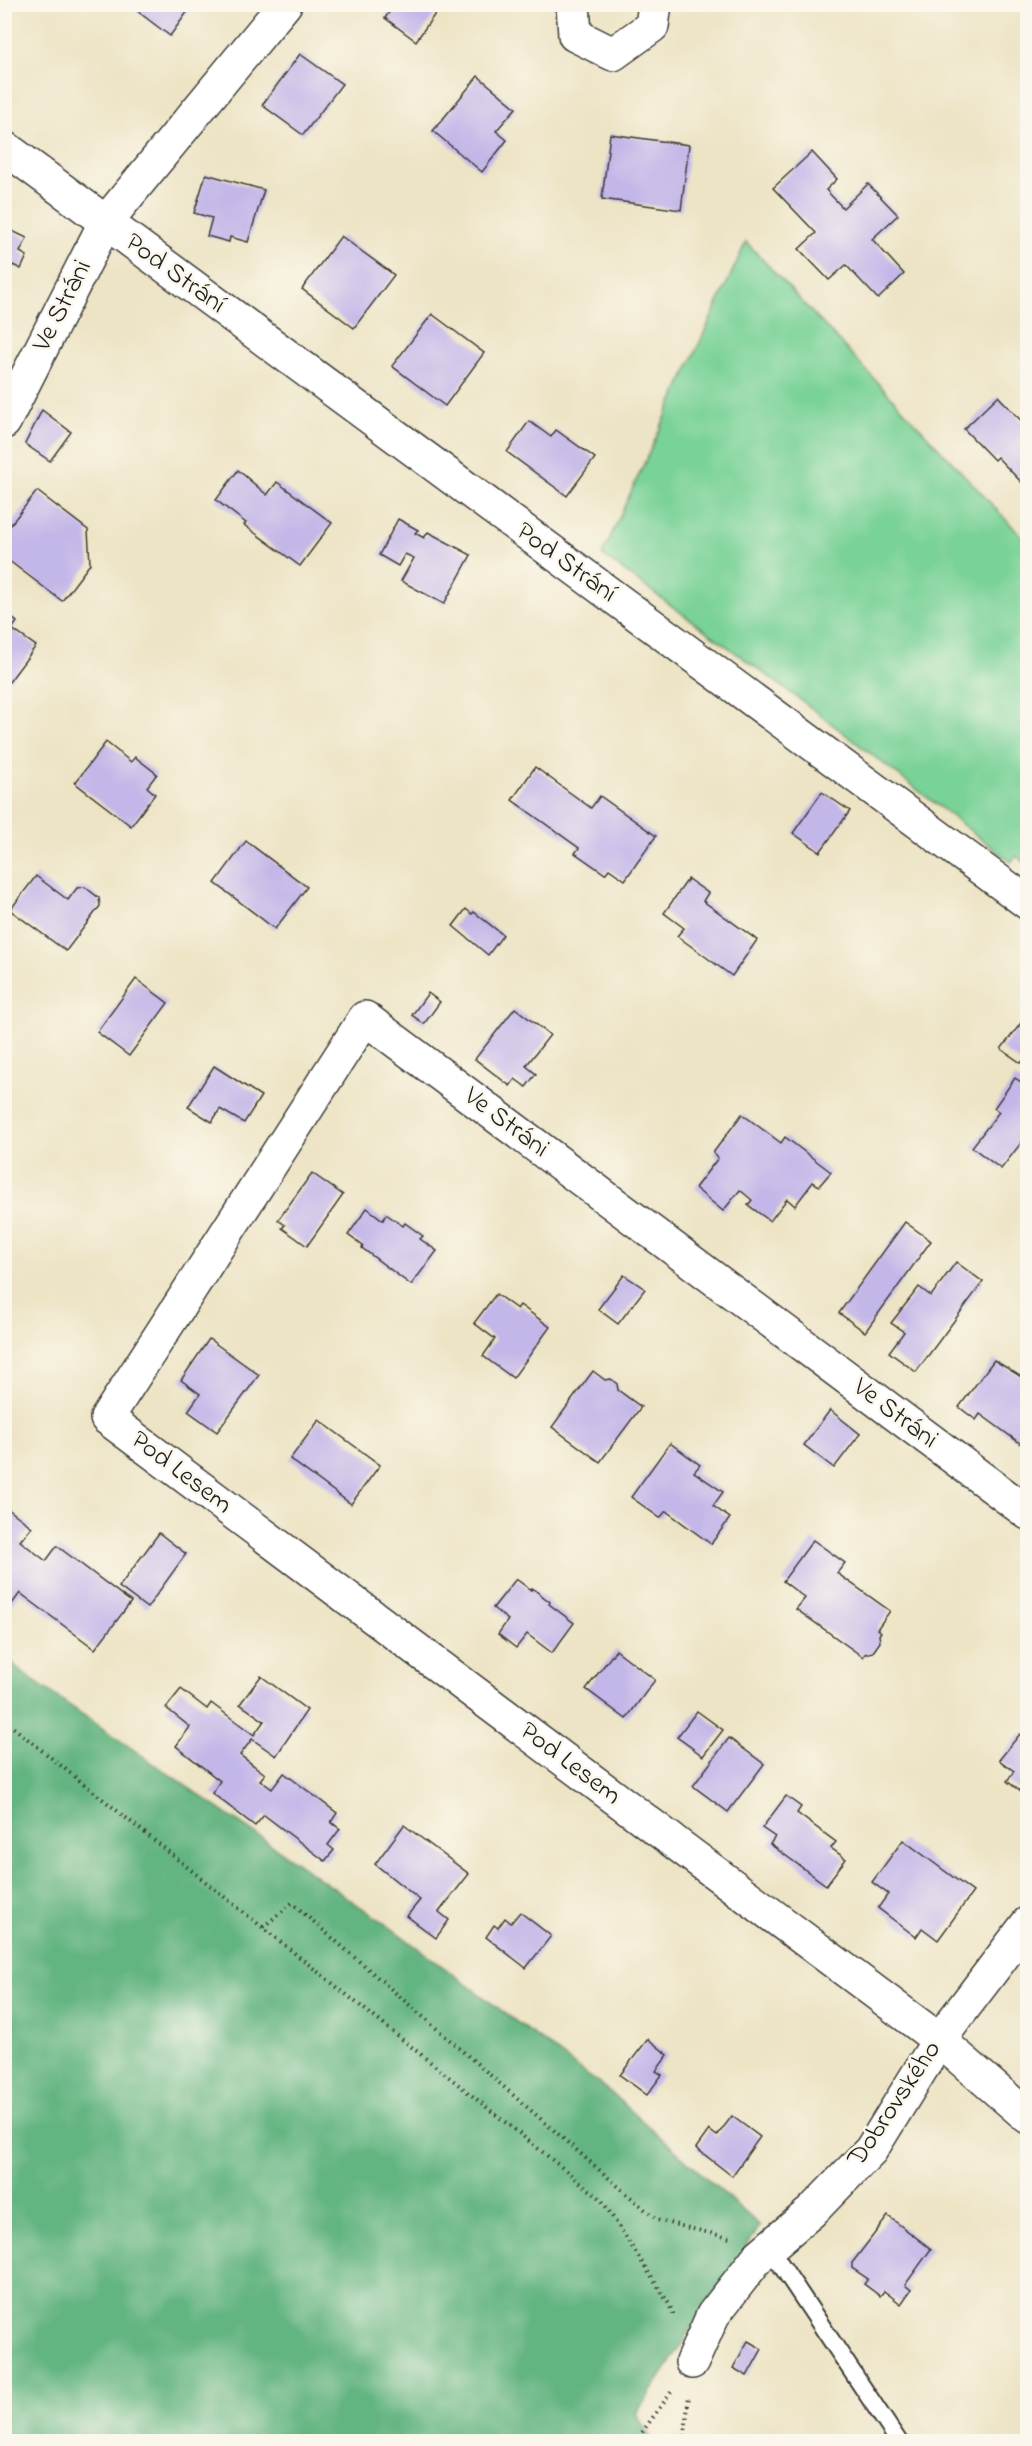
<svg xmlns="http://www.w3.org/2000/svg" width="1032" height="2446" font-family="'Indie Flower',sans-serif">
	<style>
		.green { fill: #79d297; stroke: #4a775a; stroke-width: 1.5 }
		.forest { fill: #62b480; stroke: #3f684e; stroke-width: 1.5 }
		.building { fill: #c3b6e8 }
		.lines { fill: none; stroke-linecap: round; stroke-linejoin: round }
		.lane-casing { stroke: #3b3a35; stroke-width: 20 }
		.street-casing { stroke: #3b3a35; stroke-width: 36 }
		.path { stroke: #3b3a35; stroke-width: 4; stroke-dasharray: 1.5 4.5; stroke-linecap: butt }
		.lane { stroke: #fff; stroke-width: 16 }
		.street { stroke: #fff; stroke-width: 33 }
		.labels { text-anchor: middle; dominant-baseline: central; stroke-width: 5; stroke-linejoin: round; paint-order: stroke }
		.street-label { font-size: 27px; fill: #1c1c1c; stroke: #fbf7ec }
	</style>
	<rect width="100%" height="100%" fill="#fbf7ec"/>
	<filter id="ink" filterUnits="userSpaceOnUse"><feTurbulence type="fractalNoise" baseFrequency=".0167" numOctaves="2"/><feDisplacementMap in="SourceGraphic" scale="12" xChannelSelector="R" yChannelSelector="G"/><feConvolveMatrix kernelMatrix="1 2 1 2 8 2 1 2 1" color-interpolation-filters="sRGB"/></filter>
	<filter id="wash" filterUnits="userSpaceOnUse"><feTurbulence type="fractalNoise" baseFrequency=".008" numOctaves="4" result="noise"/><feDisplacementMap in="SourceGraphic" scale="24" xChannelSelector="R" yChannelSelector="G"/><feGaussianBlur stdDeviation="1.35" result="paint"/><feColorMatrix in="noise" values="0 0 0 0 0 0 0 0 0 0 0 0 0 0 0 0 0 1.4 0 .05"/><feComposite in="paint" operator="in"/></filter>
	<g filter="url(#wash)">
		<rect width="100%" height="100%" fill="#ede4c5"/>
		<path class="green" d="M746,242L1027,542V864L1016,856L1011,862L806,704L602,555Z"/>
		<path class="forest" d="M4,1655L24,1674L390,1927L610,2092L760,2226L636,2414L653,2441H5Z"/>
		<g id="blocks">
			<g class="building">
				<path d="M128,4H193L170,36Z"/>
				<path d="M395,4H442L416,41L385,18Z"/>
				<path d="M300,54L342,84L303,135L262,105Z"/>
				<path d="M478,76L516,108L496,131L507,140L482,172L433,131Z"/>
				<path d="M610,134L689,145L681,210L602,199Z"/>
				<path d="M812,152L837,179L826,190L843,208L868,184L898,215L872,239L904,274L878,299L846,265L829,280L799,249L816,233L773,188Z"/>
				<path d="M206,174L264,190L248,242L230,237L229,242L207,236L212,218L194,213Z"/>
				<path d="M4,227L27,238L20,252L27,256L21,269L13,265L4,282Z"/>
				<path d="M341,236L394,275L354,328L302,289Z"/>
				<path d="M432,314L484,353L445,406L392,366Z"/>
				<path d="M998,396L1027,427L1024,430L1028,433V495L1024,491L1027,488L997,457L994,460L964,429Z"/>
				<path d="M42,410L71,432L50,461L25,444Z"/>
				<path d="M529,421L551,437L556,430L595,458L567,496L507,452Z"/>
				<path d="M238,470L267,495L277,482L332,523L300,566L244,525L246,523L216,500Z"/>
				<path d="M37,491L88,530L90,564L62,601L4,557V533Z"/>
				<path d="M398,519L418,530L415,533L424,538L428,532L471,555L444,604L401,581L414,558L405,554L398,566L379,555Z"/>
				<path d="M4,612L17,622L12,629L36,646L9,682L4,683Z"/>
				<path d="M106,742L131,762L135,757L157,774L147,787L155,794L131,826L75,783Z"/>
				<path d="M535,767L591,808L600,796L656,836L625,880L609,869L605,874L575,853L579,848L512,800Z"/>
				<path d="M822,792L850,811L820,852L793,833Z"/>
				<path d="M246,841L307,887L275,929L215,883Z"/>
				<path d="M36,876L68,900L77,888L85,887L99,898L100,906L66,951L10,910Z"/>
				<path d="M688,879L708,893L703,901L757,940L732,976L677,936L684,928L664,913Z"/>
				<path d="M466,909L472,914L474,912L503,935L488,955L453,926Z"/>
				<path d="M136,979L168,1003L129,1056L97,1032Z"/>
				<path d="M428,993L440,1002L424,1024L412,1015Z"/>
				<path d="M515,1008L550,1035L526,1066L536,1074L526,1087L515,1079L510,1086L475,1059Z"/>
				<path d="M1028,1014V1054L1021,1063L1001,1049Z"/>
				<path d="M214,1066L261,1096L244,1123L220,1109L212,1122L188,1107Z"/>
				<path d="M1028,1073V1134L1001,1169L972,1147L999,1112L994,1108L1015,1078L1021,1082Z"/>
				<path d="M742,1114L781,1143L785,1137L831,1172L819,1186L813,1182L795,1206L787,1199L770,1221L748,1205L752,1200L740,1190L723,1211L695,1188L718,1158L713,1153Z"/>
				<path d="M312,1173L343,1195L307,1246L282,1228L285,1225L278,1220Z"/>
				<path d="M367,1208L383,1220L386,1214L403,1226L405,1223L423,1236L420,1239L437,1251L411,1285L362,1248L363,1246L348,1235Z"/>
				<path d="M905,1222L931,1241L865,1332L839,1313Z"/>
				<path d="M956,1262L983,1282L916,1372L889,1352L904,1332L891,1323L919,1287L931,1296Z"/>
				<path d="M624,1275L645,1289L618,1324L598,1309Z"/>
				<path d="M496,1294L517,1309L520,1305L550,1327L513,1378L483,1356L495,1339L474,1323Z"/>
				<path d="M209,1339L259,1375L217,1432L188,1411L200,1394L181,1380Z"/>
				<path d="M994,1360L1028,1381V1449L980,1414L976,1420L959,1407Z"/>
				<path d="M593,1371L605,1380L611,1379L617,1384L618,1390L641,1407L600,1462L552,1427Z"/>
				<path d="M830,1410L860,1434L834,1468L804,1445Z"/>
				<path d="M319,1420L380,1465L351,1504L290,1459Z"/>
				<path d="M670,1443L700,1465L694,1472L723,1492L713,1506L730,1518L711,1544L666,1511L660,1518L631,1497Z"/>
				<path d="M4,1506L32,1527L20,1541L46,1561L57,1546L131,1602L95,1649L20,1593L6,1612L4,1610Z"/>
				<path d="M159,1533L186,1554L147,1608L119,1587Z"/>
				<path d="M813,1540L845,1563L837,1573L890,1611L877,1629L881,1632L879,1635L880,1642L873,1652L865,1654L863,1657L796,1609L805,1598L783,1581Z"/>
				<path d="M516,1579L531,1590L532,1588L550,1602L549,1604L574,1623L552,1653L527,1634L516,1648L498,1634L508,1620L493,1608Z"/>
				<path d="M616,1650L655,1680L626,1719L586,1689Z"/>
				<path d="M261,1676L307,1710L276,1756L252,1739L240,1755L265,1774L260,1780L272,1789L284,1773L337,1813L331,1822L340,1829L328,1845L334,1850L325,1861L264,1815L255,1826L212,1793L220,1781L176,1746L190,1727L166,1708L181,1689L207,1709L211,1703L254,1735L264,1721L240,1704Z"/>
				<path d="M697,1711L723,1730L703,1756L677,1737Z"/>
				<path d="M1020,1734L1026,1738L1028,1736V1783L1021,1792L1007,1781L1014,1771L999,1760Z"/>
				<path d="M729,1738L764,1764L728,1812L693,1786Z"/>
				<path d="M786,1796L801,1807L797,1813L836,1842L831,1848L846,1859L826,1885L770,1844L775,1837L762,1828Z"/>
				<path d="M404,1825L469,1874L439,1912L449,1920L436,1938L407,1916L420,1900L375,1864Z"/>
				<path d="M903,1840L973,1892L938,1940L922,1928L916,1937L878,1908L888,1894L872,1882Z"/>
				<path d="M520,1912L551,1936L526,1968L486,1937L494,1925L498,1928L505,1918L511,1923Z"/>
				<path d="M648,2039L668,2055L656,2071L662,2075L647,2095L620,2075Z"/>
				<path d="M732,2116L760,2137L732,2176L696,2148L709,2130L717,2136Z"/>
				<path d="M888,2216L931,2249L905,2285L911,2290L901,2304L884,2291L880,2296L864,2284L868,2279L852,2268V2263Z"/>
				<path d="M748,2341L762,2349L747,2376L733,2368Z"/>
			</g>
		</g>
	</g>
	<g filter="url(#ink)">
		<use href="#blocks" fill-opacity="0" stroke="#3b3a35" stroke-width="1.5"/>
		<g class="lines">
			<defs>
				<path id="lane" d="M769,2247L899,2442"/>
				<g id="street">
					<path d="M573,4L575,35L613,54L652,26L655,4"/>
					<path d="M4,147L1028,903"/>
					<path d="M4,422L105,223L285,4"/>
					<path d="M1028,1513L365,1018L107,1418L939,2040L1028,2117"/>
					<path d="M692,2362L713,2315L759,2256L811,2212L871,2150L939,2040L1028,1923"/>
				</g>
			</defs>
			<use href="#lane" class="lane-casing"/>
			<use href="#street" class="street-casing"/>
			<g class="path">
				<path d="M4,1720L601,2199L669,2304L674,2316"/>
				<path d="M263,1927L292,1903L657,2220L730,2238"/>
				<path d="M635,2442L672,2391"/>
				<path d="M684,2442L689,2395"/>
			</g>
			<use href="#lane" class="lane"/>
			<use href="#street" class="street"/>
		</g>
	</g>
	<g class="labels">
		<g class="street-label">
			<text transform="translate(175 274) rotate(36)">Pod Strání</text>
			<text transform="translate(63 306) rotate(-63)">Ve Stráni</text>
			<text transform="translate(566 563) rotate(36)">Pod Strání</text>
			<text transform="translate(506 1123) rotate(37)">Ve Stráni</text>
			<text transform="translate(895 1414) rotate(37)">Ve Stráni</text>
			<text transform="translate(181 1473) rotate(37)">Pod Lesem</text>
			<text transform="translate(570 1764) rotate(37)">Pod Lesem</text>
			<text transform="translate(895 2104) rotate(-56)">Dobrovského</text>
		</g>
	</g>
	<rect width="1032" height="2446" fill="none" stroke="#fbf7ec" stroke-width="24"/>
</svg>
